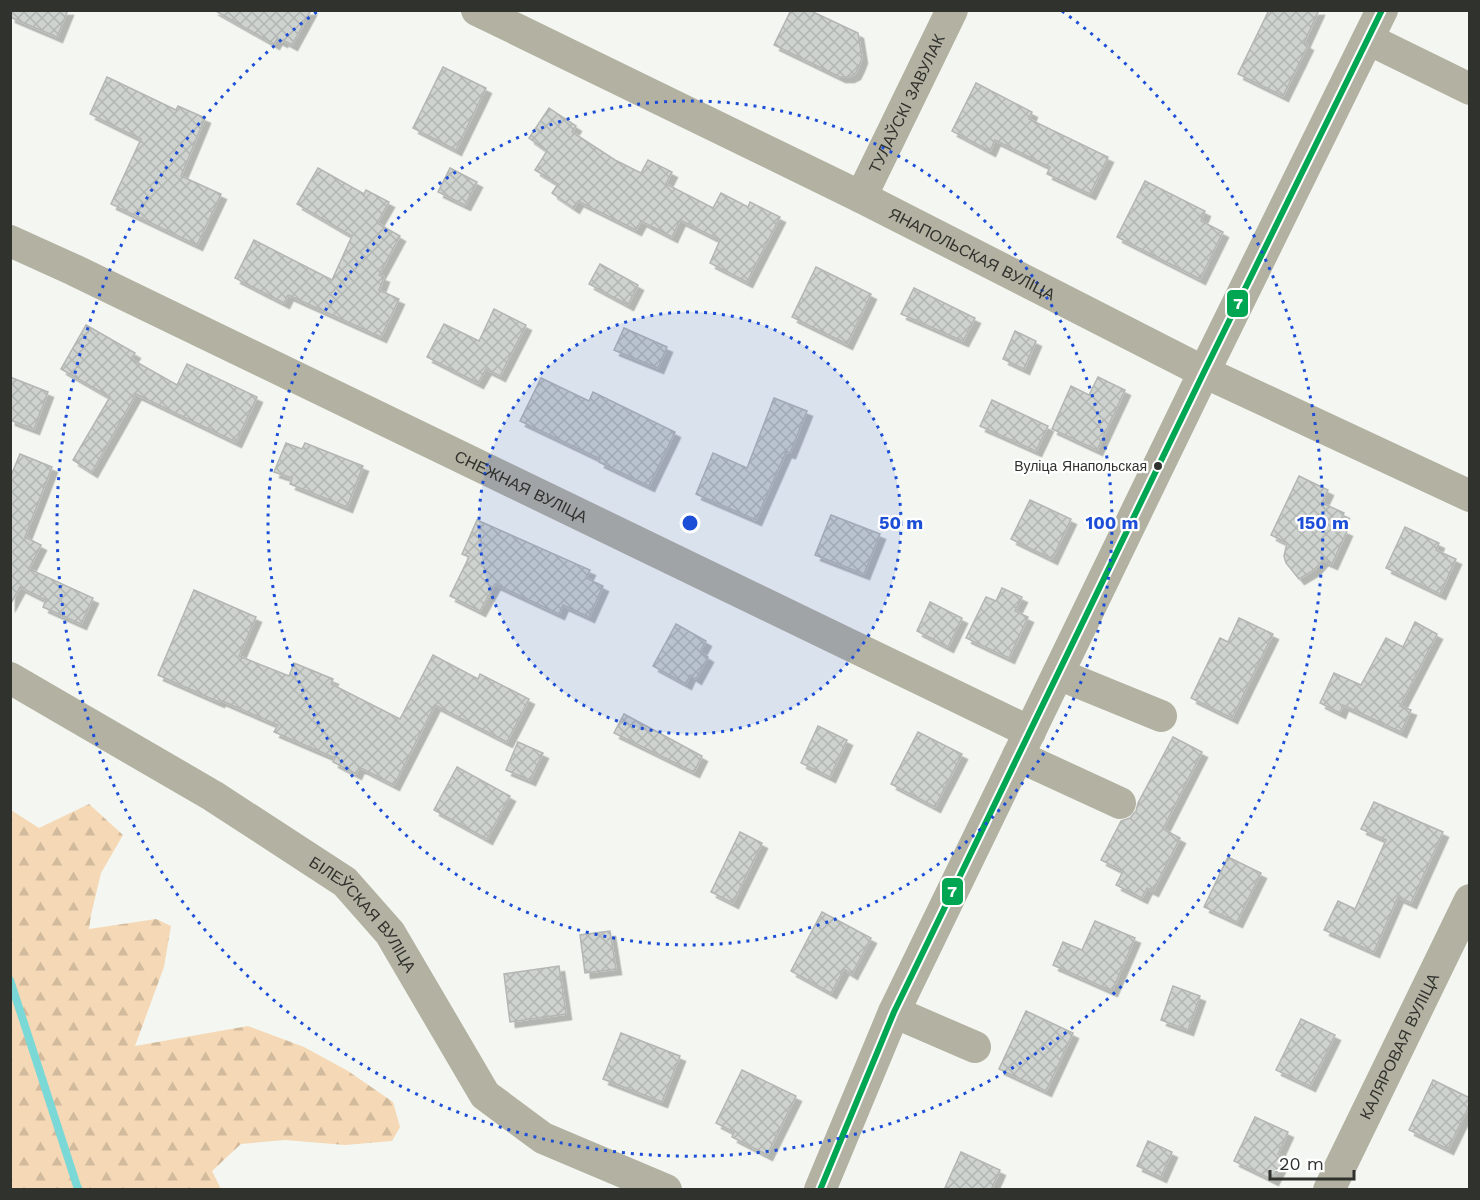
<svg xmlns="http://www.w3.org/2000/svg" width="1480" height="1200" font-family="'Work Sans',sans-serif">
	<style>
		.forest { fill: url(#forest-firs) }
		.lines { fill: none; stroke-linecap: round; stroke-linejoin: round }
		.stream { stroke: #7ad9d6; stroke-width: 8 }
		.building { fill: url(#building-cross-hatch); stroke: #b3b6b2; stroke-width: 1.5; filter: url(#shadow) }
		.minor { stroke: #b3b1a1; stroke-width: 32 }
		.bus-1-casing { stroke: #fff; stroke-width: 10 }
		.bus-1 { stroke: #00a651; stroke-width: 6 }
		.ring { fill: none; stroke: #1d4ed8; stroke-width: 3; stroke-dasharray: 3 6 }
		.bus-dot { fill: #30322e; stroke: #fff; stroke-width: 2 }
		.labels { text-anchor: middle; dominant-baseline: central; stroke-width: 4.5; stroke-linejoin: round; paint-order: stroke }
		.bus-label { font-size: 14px; fill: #30322e; stroke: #fff; text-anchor: end }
		.street-label { font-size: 16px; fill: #30322e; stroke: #fff }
		.centre { fill: #1d4ed8; stroke: #fff; stroke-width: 3 }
		.ring-label { font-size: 18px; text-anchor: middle; font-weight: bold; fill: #1d4ed8; stroke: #fff; stroke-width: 4.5; stroke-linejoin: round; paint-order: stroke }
		.line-badge { stroke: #fff; stroke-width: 2 }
		.badge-label { font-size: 16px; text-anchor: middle; font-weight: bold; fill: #fff }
	</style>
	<defs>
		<pattern id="forest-firs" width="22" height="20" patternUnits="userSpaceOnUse" patternTransform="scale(1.5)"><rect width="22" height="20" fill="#f5d8b6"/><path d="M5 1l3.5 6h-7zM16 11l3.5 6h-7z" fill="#d2ba9d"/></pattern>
		<pattern id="building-cross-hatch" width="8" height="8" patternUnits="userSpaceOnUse" patternTransform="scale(1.5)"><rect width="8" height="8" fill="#cfd3cf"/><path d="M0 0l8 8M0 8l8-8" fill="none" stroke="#b2b6b2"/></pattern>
		<filter id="shadow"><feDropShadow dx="5.5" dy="5.5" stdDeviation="0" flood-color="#0004"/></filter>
	</defs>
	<rect width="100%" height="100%" fill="#f4f7f1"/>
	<path class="forest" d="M89,804L123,835L101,873L91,915L89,929L156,919L171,926L164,967L135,1046L248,1026L304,1047L348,1071L393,1102L400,1127L392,1141L345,1145L285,1140L241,1144L212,1171L221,1189H11V810L39,828Z"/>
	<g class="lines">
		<path class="stream" d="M10,980L77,1186L79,1190"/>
	</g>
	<g class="building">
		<path d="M10,10H68L57,37L10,17Z"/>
		<path d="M214,10H311L292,45L283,40L282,42L277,39L274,44Z"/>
		<path d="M791,10H809L858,33L862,58L859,66L855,74L849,77H840L774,45Z"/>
		<path d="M1269,10H1319L1304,43L1308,45L1283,96L1238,74Z"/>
		<path d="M443,67L486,88L456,150L413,128Z"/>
		<path d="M107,77L176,110L178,106L205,118L181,176L221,194L197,245L111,204L141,139L90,114Z"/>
		<path d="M976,83L1032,112L1029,119L1108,157L1090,194L1047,174L1050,167L995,140L990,151L952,131Z"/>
		<path d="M549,108L576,126L572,132L615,160L641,173L648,160L672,172L666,184L713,208L721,193L748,207L750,202L780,217L747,282L710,263L720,240L680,220L672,237L641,221L636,230L578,201L574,208L552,193L558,184L535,170L547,151L529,138Z"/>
		<path d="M318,168L364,194L366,190L389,202L377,223L400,236L379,275L384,277L379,290L399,299L381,337L288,295L284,303L235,278L254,240L332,280L352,236L297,204Z"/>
		<path d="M450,168L477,182L465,205L438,192Z"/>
		<path d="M1145,181L1205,211L1201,221L1223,232L1200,279L1117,237Z"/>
		<path d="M600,264L638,285L628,305L589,284Z"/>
		<path d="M816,267L871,294L847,344L792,317Z"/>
		<path d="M914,288L975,318L963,341L901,314Z"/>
		<path d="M494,309L526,325L500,376L486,369L478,383L427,357L444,324L479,341Z"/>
		<path d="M86,325L135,353L131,359L177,385L187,364L257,397L236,442L136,394L92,472L73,460L110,397L61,369Z"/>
		<path d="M624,328L667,347L658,368L614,350Z"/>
		<path d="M1015,331L1036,341L1024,369L1003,359Z"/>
		<path d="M10,377L48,392L34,429L10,420Z"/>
		<path d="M1098,377L1125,390L1097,450L1052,429L1071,386L1089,395Z"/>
		<path d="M541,378L589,401L593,392L675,432L649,486L599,462L600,459L520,421Z"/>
		<path d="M774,398L807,411L790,453L786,452L756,520L696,494L713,453L747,468Z"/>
		<path d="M992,400L1048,426L1036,451L980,426Z"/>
		<path d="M286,443L302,449L305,443L363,466L347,507L290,484L292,478L274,472Z"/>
		<path d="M20,454L52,467L25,537L41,545L29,569L93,598L81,624L43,607L46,600L20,587L10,605V478Z"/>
		<path d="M1299,476L1328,490L1322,503L1344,513L1338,527L1347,531L1332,564L1323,560L1314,570L1299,579L1286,563L1284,556L1287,543L1271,535Z"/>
		<path d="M1030,500L1071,519L1052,559L1011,539Z"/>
		<path d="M831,515L880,534L864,574L815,555Z"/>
		<path d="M477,520L590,570L586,578L603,586L589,617L563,605L559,614L495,584L480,611L450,596L469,557L462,554Z"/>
		<path d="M1405,527L1439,543L1436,550L1456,559L1440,594L1386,568Z"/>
		<path d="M1002,588L1022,597L1015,611L1028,617L1009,658L966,638L986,597L996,601Z"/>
		<path d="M194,590L256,617L239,656L289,676L294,663L333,679L331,684L400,719L433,655L478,679L480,674L529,699L507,742L435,705L394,785L359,767L356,774L333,762L335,758L274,732L278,725L220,700L219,702L158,675Z"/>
		<path d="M930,602L962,618L948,647L917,631Z"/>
		<path d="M1239,618L1273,634L1232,718L1191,698L1220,638L1228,642Z"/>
		<path d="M1415,622L1437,634L1400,706L1411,710L1401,732L1343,705L1340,713L1320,703L1334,673L1361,685L1386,638L1403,647Z"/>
		<path d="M676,624L706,641L700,652L708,657L696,679L690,675L686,684L653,666Z"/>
		<path d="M624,714L702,756L694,772L614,733Z"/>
		<path d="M818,726L847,740L830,777L801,763Z"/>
		<path d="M918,732L962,754L935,807L891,784Z"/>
		<path d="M1173,737L1202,752L1163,829L1180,838L1153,891L1147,888L1142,898L1116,885L1123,871L1101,860L1121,821L1130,818L1136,811L1138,803Z"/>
		<path d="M518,742L543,753L530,780L506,770Z"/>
		<path d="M457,767L510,796L487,839L434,810Z"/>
		<path d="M1374,802L1443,832L1411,903L1398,897L1374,952L1324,930L1338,901L1355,909L1386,840L1361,829Z"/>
		<path d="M740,832L762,843L733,903L711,892Z"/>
		<path d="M1228,857L1261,873L1237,922L1204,907Z"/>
		<path d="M822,912L871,938L852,974L844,969L831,993L791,971Z"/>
		<path d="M1095,921L1135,938L1112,991L1053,965L1063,942L1082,950Z"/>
		<path d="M610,931L616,969L585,973L580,935Z"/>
		<path d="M559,966L566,1014L510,1022L504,974Z"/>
		<path d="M1173,986L1200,996L1188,1030L1161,1020Z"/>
		<path d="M1026,1011L1073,1033L1046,1091L999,1069Z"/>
		<path d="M1301,1019L1335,1035L1310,1086L1276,1070Z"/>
		<path d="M621,1033L680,1056L662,1102L603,1079Z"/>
		<path d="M742,1070L796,1096L767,1155L732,1137L734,1132L716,1123Z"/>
		<path d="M1433,1080L1470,1098V1104L1448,1149L1409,1130Z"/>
		<path d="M1255,1117L1288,1132L1278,1154L1285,1157L1273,1180L1234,1161Z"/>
		<path d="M1148,1141L1172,1152L1161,1177L1137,1166Z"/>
		<path d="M961,1152L1000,1170L991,1190H944Z"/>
	</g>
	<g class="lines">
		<g class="minor">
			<path id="s1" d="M477,10L861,197L1204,372L1470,496"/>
			<path d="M1368,39L1470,89"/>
			<path id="s2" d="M861,197L952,10"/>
			<path id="s3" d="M10,241L74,270L1030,732"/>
			<path d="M1058,674L1161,716"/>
			<path id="s4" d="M10,678L213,796L345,882L390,933L485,1095L543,1138L666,1190"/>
			<path d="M1018,756L1120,803"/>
			<path d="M894,1012L975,1047"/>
			<path d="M820,1190L894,1012L1204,372L1382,10"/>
			<path id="s5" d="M1329,1190L1470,900"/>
		</g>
		<defs>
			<path id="bus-1" d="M820,1190L894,1012L1204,372L1382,10"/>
		</defs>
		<use href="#bus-1" class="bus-1-casing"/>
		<use href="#bus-1" class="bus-1"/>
	</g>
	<circle cx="690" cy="523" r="211" fill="#1d4ed8" fill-opacity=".12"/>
	<g class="ring">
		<circle cx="690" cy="523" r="211"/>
		<circle cx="690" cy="523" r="422"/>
		<path d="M1062 11A633 633 0 1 1 318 11"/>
	</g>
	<circle class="bus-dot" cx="1158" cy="466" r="5"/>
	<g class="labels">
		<g class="bus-label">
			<text x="1147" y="466">Вуліца Янапольская</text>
		</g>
		<g class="street-label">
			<text stroke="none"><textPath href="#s2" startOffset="104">ТУЛАЎСКІ ЗАВУЛАК</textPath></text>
			<text stroke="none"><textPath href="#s1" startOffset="552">ЯНАПОЛЬСКАЯ ВУЛІЦА</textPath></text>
			<text stroke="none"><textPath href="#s3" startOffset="567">СНЕЖНАЯ ВУЛІЦА</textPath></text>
			<text stroke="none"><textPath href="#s4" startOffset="428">БІЛЕЎСКАЯ ВУЛІЦА</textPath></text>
			<text stroke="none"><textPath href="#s5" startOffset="160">КАЛЯРОВАЯ ВУЛІЦА</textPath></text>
		</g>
	</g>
	<circle cx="690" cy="523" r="9" class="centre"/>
	<g class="ring-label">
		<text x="901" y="529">50 m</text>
		<text x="1112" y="529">100 m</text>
		<text x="1323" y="529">150 m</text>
	</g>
	<g class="line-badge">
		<rect x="1226" y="289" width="23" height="29" rx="6" fill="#00a651"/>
		<rect x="941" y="877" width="23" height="29" rx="6" fill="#00a651"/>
	</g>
	<g class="badge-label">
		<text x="1238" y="309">7</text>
		<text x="952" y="897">7</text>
	</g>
	<rect width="1480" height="1200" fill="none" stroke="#30322e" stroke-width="24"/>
	<path d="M1270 1170v9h84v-9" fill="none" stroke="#30322e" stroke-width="3"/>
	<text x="1279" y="1170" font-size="18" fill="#30322e" stroke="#ffffff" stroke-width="4.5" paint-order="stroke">20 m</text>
</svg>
